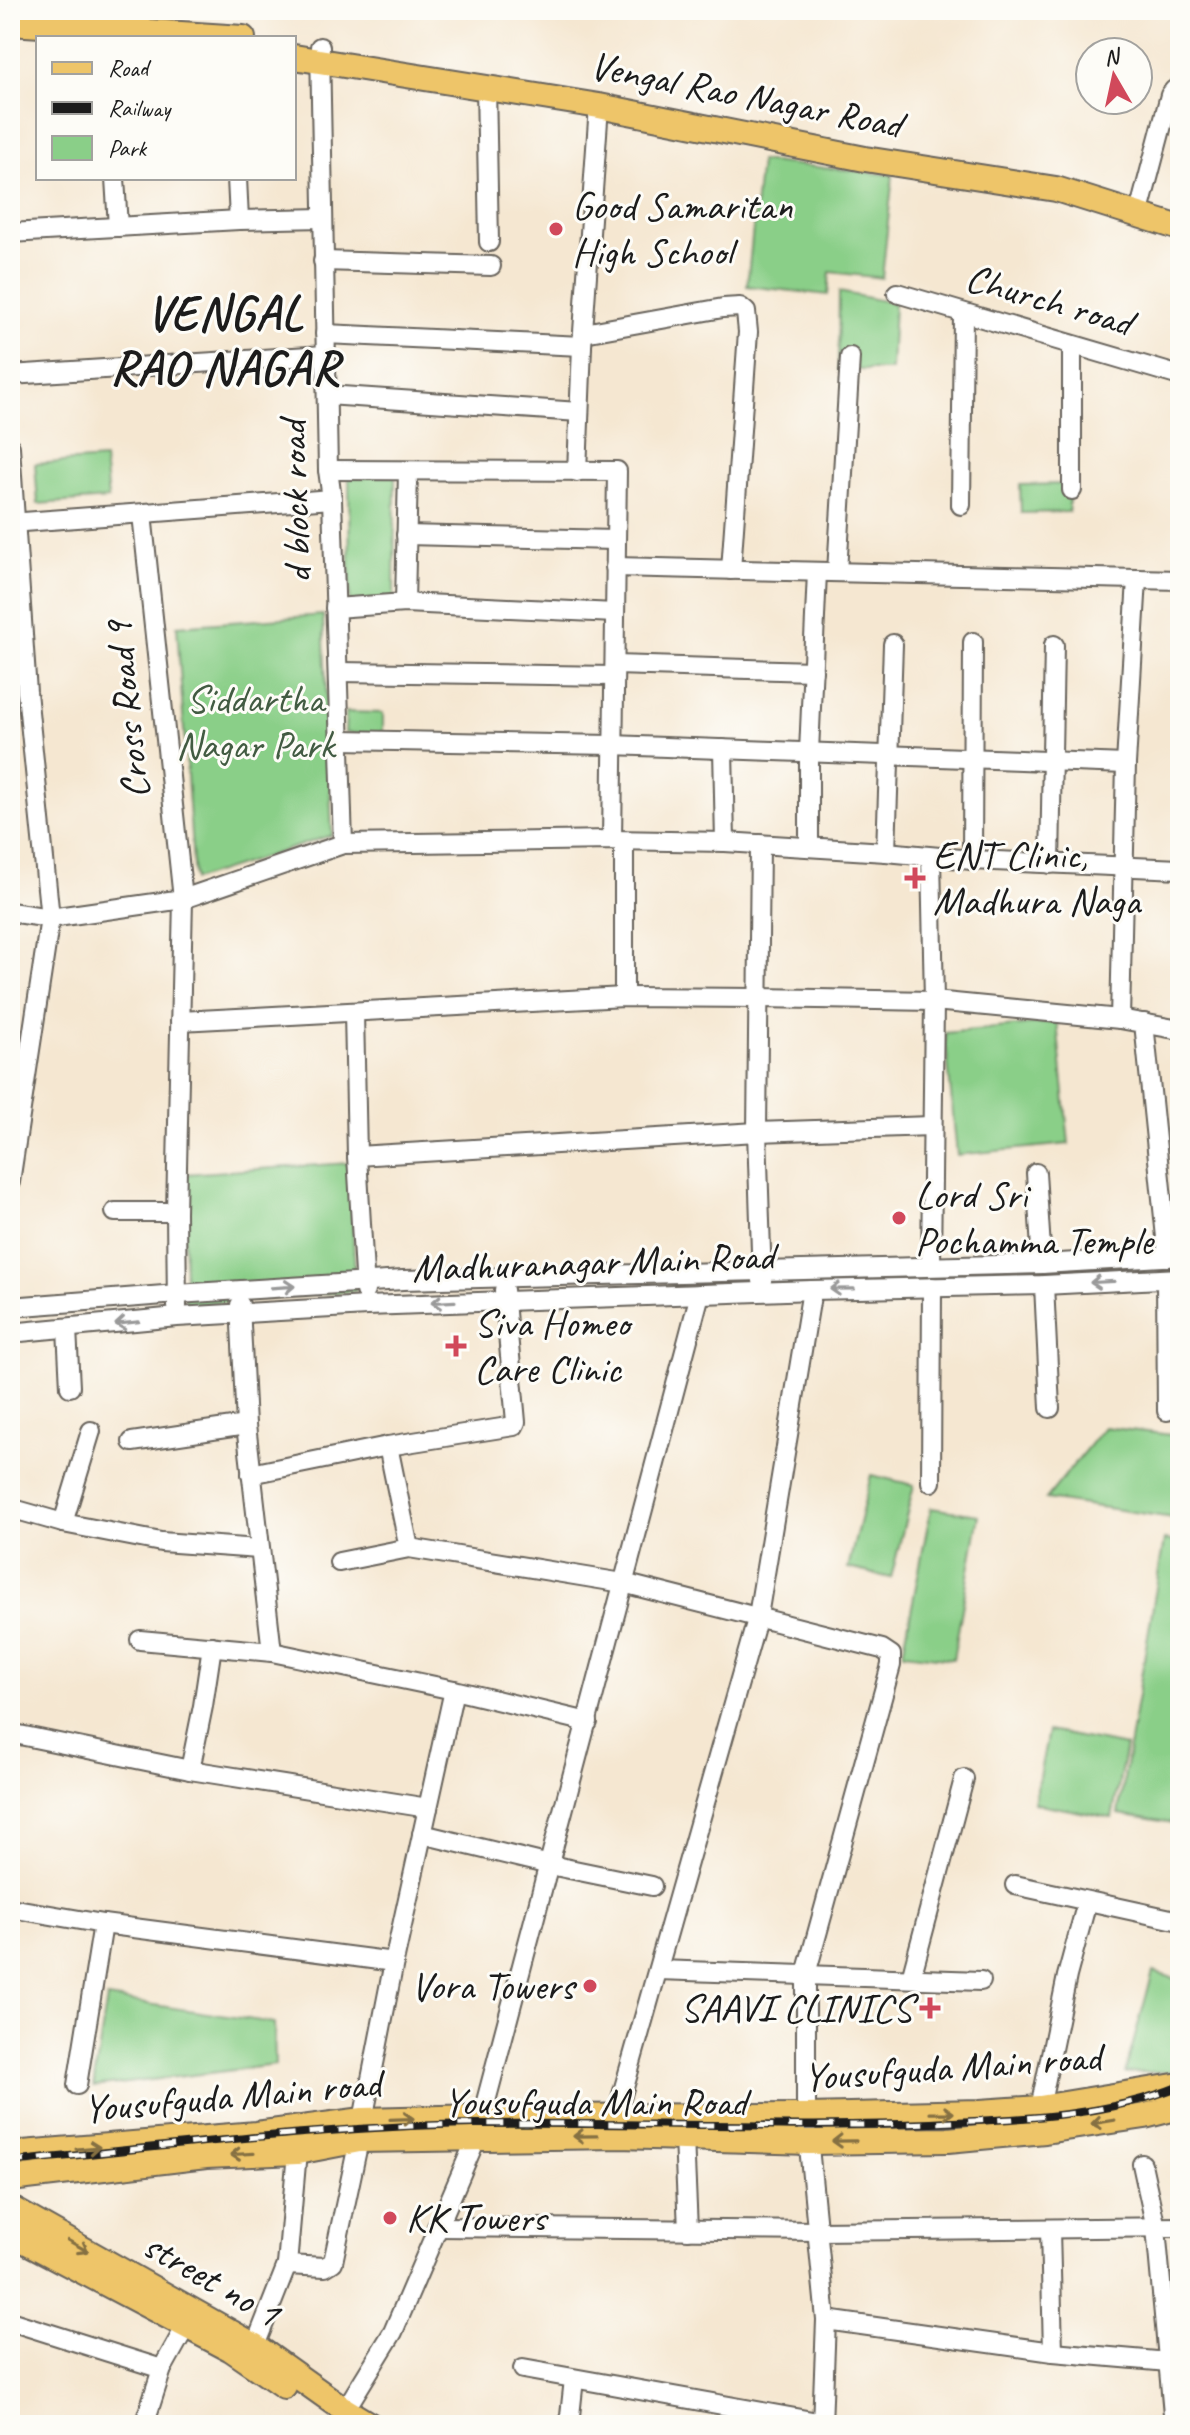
<svg xmlns="http://www.w3.org/2000/svg" width="1190" height="2435" font-family="Caveat,sans-serif">
	<style>
		.green { fill: #8acf88; stroke: #537652; stroke-width: 2 }
		.lines { fill: none; stroke-linecap: round; stroke-linejoin: round }
		.minor-casing { stroke: #68635b; stroke-width: 22 }
		.major-casing { stroke: #68635b; stroke-width: 28 }
		.minor { stroke: #fff; stroke-width: 18 }
		.major { stroke: #eec569; stroke-width: 24 }
		.rail-casing { stroke: #1c1c1c; stroke-width: 8 }
		.rail { stroke: #fdfcf7; stroke-width: 5; stroke-dasharray: 15; stroke-linecap: butt }
		.oneway { stroke: #999 }
		.oneway2 { stroke: #857042 }
		.poi-dot { fill: #d1495b; stroke: #fdfcf7; stroke-width: 3 }
		.labels { text-anchor: middle; dominant-baseline: central; stroke-width: 6; stroke-linejoin: round; paint-order: stroke }
		.street-label { font-size: 40px; fill: #1c1c1c; stroke: #fdfcf7 }
		.poi-label { font-size: 40px; fill: #1c1c1c; stroke: #fdfcf7; text-anchor: start }
		.park-label { font-size: 40px; fill: #425b42; stroke: #fdfcf7 }
		.district-label { font-size: 48px; font-weight: bold; letter-spacing: 2px; fill: #1c1c1c; stroke: #fdfcf7 }
	</style>
	<rect width="100%" height="100%" fill="#fdfcf7"/>
	<filter id="ink" filterUnits="userSpaceOnUse"><feTurbulence type="fractalNoise" baseFrequency=".0125" numOctaves="2"/><feDisplacementMap in="SourceGraphic" scale="16" xChannelSelector="R" yChannelSelector="G"/><feConvolveMatrix kernelMatrix="1 2 1 2 8 2 1 2 1" color-interpolation-filters="sRGB"/></filter>
	<filter id="wash" filterUnits="userSpaceOnUse"><feTurbulence type="fractalNoise" baseFrequency=".006" numOctaves="4" result="noise"/><feDisplacementMap in="SourceGraphic" scale="32" xChannelSelector="R" yChannelSelector="G"/><feGaussianBlur stdDeviation="1.8" result="paint"/><feColorMatrix in="noise" values="0 0 0 0 0 0 0 0 0 0 0 0 0 0 0 0 0 1.4 0 .05"/><feComposite in="paint" operator="in"/></filter>
	<g filter="url(#wash)">
		<rect width="100%" height="100%" fill="#f5e7d1"/>
		<g class="green">
			<path d="M760,161L893,175L882,278L830,272L828,295L747,286Z"/>
			<path d="M839,292L894,303L891,370H838Z"/>
			<path d="M104,459L108,499L38,504L35,464Z"/>
			<path d="M395,473L394,598L350,605L349,476Z"/>
			<path d="M1069,484V512L1021,513L1020,485Z"/>
			<path d="M323,615L332,835L194,880L177,626Z"/>
			<path d="M346,712L383,713V734L345,733Z"/>
			<path d="M1057,1022L1069,1144L957,1155L945,1033Z"/>
			<path d="M349,1163L356,1291L185,1305L184,1174Z"/>
			<path d="M1104,1427L1180,1436V1519L1046,1499Z"/>
			<path d="M871,1475L914,1485L891,1578L848,1568Z"/>
			<path d="M931,1508L979,1515L953,1659L903,1653Z"/>
			<path d="M1164,1540L1180,1543V1824L1118,1814Z"/>
			<path d="M1048,1731L1126,1746L1112,1818L1034,1803Z"/>
			<path d="M1153,1972L1180,1980V2071L1125,2073Z"/>
			<path d="M107,1998L274,2023L275,2065L93,2087Z"/>
		</g>
	</g>
	<g filter="url(#ink)">
		<g class="lines">
			<defs>
				<g id="minor">
					<path d="M320,47L328,470L332,499L343,844"/>
					<path d="M486,86L489,242"/>
					<path d="M115,178L118,227"/>
					<path d="M237,178L239,220"/>
					<path d="M1138,216L1170,95L1174,90L1180,87"/>
					<path d="M10,233L239,220L323,218"/>
					<path d="M323,261L491,266"/>
					<path d="M897,293L1180,376"/>
					<path d="M584,333L723,308L740,307L746,312L748,332L731,570"/>
					<path d="M325,334L582,346"/>
					<path d="M1072,346V490"/>
					<path d="M10,375L325,355"/>
					<path d="M327,395L579,412"/>
					<path d="M10,447L27,692L50,918L10,1182"/>
					<path d="M328,470L617,471L612,840"/>
					<path d="M577,472L582,346L599,106"/>
					<path d="M961,505L963,313"/>
					<path d="M142,514L183,899L176,1212L177,1307"/>
					<path d="M10,523L332,499"/>
					<path d="M406,535L615,540"/>
					<path d="M615,567L1180,580"/>
					<path d="M837,572L850,357"/>
					<path d="M405,603L408,471"/>
					<path d="M335,608L405,603L615,613"/>
					<path d="M615,665L813,671"/>
					<path d="M338,672L614,676"/>
					<path d="M340,740L612,745L1126,764"/>
					<path d="M723,749L725,842"/>
					<path d="M760,844L757,1132L762,1281"/>
					<path d="M809,847V752L817,572"/>
					<path d="M886,852L893,644"/>
					<path d="M931,857L934,1001L931,1266"/>
					<path d="M972,860L973,642"/>
					<path d="M1050,864L1054,645"/>
					<path d="M10,912L50,918L183,899L343,844L612,840L725,842L886,852L972,860L1180,869"/>
					<path d="M624,997V842"/>
					<path d="M354,1012L357,1156L365,1291"/>
					<path d="M1120,1019L1126,764L1137,579"/>
					<path d="M180,1021L624,997L759,998L934,1001L1120,1019L1180,1030"/>
					<path d="M1144,1023L1168,1257"/>
					<path d="M357,1156L757,1132L931,1126"/>
					<path d="M1036,1173L1042,1264"/>
					<path d="M115,1212H176"/>
					<path d="M1166,1279L1167,1411"/>
					<path d="M1044,1285L1050,1408"/>
					<path d="M240,1305L246,1425L272,1652"/>
					<path d="M10,1307L177,1294L403,1280L1042,1264L1180,1256"/>
					<path d="M67,1329L70,1387"/>
					<path d="M10,1333L177,1317L367,1306L812,1290L1044,1285L1180,1278"/>
					<path d="M132,1442L246,1425"/>
					<path d="M388,1446L409,1548"/>
					<path d="M251,1474L388,1446L514,1426L516,1422L504,1290"/>
					<path d="M931,1482L932,1287"/>
					<path d="M10,1508L63,1523L161,1542L259,1549"/>
					<path d="M63,1523L91,1431"/>
					<path d="M339,1562L409,1548L623,1583L882,1649L891,1655V1665L806,1974V2116L826,2320L1053,2352L1180,2363"/>
					<path d="M140,1640L272,1652L454,1690L588,1722"/>
					<path d="M10,1733L190,1770L428,1808"/>
					<path d="M190,1770L203,1706L212,1646"/>
					<path d="M422,1834L550,1865L652,1886"/>
					<path d="M1015,1885L1180,1921"/>
					<path d="M10,1908L103,1924L394,1962"/>
					<path d="M658,1970L981,1981"/>
					<path d="M911,1978L964,1779"/>
					<path d="M77,2085L103,1924"/>
					<path d="M1040,2108L1067,1976L1087,1902"/>
					<path d="M616,2116L758,1616L812,1290"/>
					<path d="M363,2120L394,1962L454,1690"/>
					<path d="M684,2138L688,2230"/>
					<path d="M1142,2164L1156,2228L1174,2425"/>
					<path d="M437,2227L817,2231L1180,2227"/>
					<path d="M1050,2229L1053,2352"/>
					<path d="M287,2265L325,2267L333,2262L359,2140"/>
					<path d="M10,2321L162,2369"/>
					<path d="M255,2346L287,2265L297,2152"/>
					<path d="M523,2369L823,2423"/>
					<path d="M345,2410L393,2332L476,2139L700,1294"/>
					<path d="M144,2425L162,2369L186,2326"/>
					<path d="M338,2425L339,2423"/>
					<path d="M569,2425L574,2379"/>
					<path d="M822,2425L826,2320"/>
				</g>
				<g id="major">
					<path d="M10,23L243,38"/>
					<path d="M294,57L599,106L865,159L1056,189L1180,228"/>
					<path d="M10,2154L256,2134L363,2120L480,2117L806,2116L980,2112L1040,2108L1180,2085"/>
					<path d="M10,2179L206,2156L297,2152L359,2140L620,2136L809,2142L948,2140L1045,2131L1145,2116L1180,2107"/>
					<path d="M10,2208L255,2346L345,2410L370,2425"/>
					<path d="M10,2233L230,2349L284,2386"/>
				</g>
			</defs>
			<use href="#minor" class="minor-casing"/>
			<use href="#major" class="major-casing"/>
			<use href="#minor" class="minor"/>
			<use href="#major" class="major"/>
			<defs>
				<path id="rail" d="M10,2162C164,2147 318,2127 473,2124C626,2122 778,2129 931,2123C1015,2119 1102,2118 1180,2086"/>
			</defs>
			<use href="#rail" class="rail-casing"/>
			<use href="#rail" class="rail"/>
		</g>
		<defs><path id="oneway-shaft" d="M-6 0H5M1.5-3L5.5 0L1.5 3" fill="none" stroke-width="1.6" stroke-linecap="round" stroke-linejoin="round" transform="scale(2)"/></defs>
		<g class="oneway">
			<use href="#oneway-shaft" transform="translate(1102 1282) rotate(177)"/>
			<use href="#oneway-shaft" transform="translate(283 1287) rotate(-4)"/>
			<use href="#oneway-shaft" transform="translate(842 1289) rotate(179)"/>
			<use href="#oneway-shaft" transform="translate(443 1302) rotate(177)"/>
			<use href="#oneway-shaft" transform="translate(127 1323) rotate(174)"/>
		</g>
		<g class="oneway2">
			<use href="#oneway-shaft" transform="translate(942 2113) rotate(-1)"/>
			<use href="#oneway-shaft" transform="translate(402 2119) rotate(-2)"/>
			<use href="#oneway-shaft" transform="translate(1103 2122) rotate(171)"/>
			<use href="#oneway-shaft" transform="translate(585 2136) rotate(179)"/>
			<use href="#oneway-shaft" transform="translate(844 2141) rotate(179)"/>
			<use href="#oneway-shaft" transform="translate(88 2148) rotate(-5)"/>
			<use href="#oneway-shaft" transform="translate(242 2154) rotate(177)"/>
			<use href="#oneway-shaft" transform="translate(78 2246) rotate(29)"/>
		</g>
	</g>
	<g class="poi-dot">
		<circle cx="556" cy="229" r="8"/>
		<path d="M911 866h8v8h8v8h-8v8h-8v-8h-8v-8h8z"/>
		<circle cx="899" cy="1218" r="8"/>
		<path d="M452 1334h8v8h8v8h-8v8h-8v-8h-8v-8h8z"/>
		<circle cx="590" cy="1986" r="8"/>
		<path d="M926 1996h8v8h8v8h-8v8h-8v-8h-8v-8h8z"/>
		<circle cx="390" cy="2218" r="8"/>
	</g>
	<g class="labels">
		<g class="street-label">
			<text transform="translate(746 95) rotate(11)">Vengal Rao Nagar Road</text>
			<text transform="translate(1049 300) rotate(16)">Church road</text>
			<text transform="translate(295 502) rotate(-92)">d block road</text>
			<text transform="translate(127 710) rotate(-96)">Cross Road 9</text>
			<text transform="translate(593 1262) rotate(-2)">Madhuranagar Main Road</text>
			<text transform="translate(952 2067) rotate(-4)">Yousufguda Main road</text>
			<text transform="translate(232 2096) rotate(-5)">Yousufguda Main road</text>
			<text x="595" y="2102">Yousufguda Main Road</text>
			<text transform="translate(212 2279) rotate(30)">street no 1</text>
		</g>
		<g class="poi-label">
			<text x="572" y="206">Good Samaritan<tspan x="572" dy="46">High School</tspan></text>
			<text x="933" y="855">ENT Clinic,<tspan x="933" dy="46">Madhura Naga</tspan></text>
			<text x="915" y="1195">Lord Sri<tspan x="915" dy="46">Pochamma Temple</tspan></text>
			<text x="474" y="1323">Siva Homeo<tspan x="474" dy="46">Care Clinic</tspan></text>
			<text x="574" y="1986" text-anchor="end">Vora Towers</text>
			<text x="912" y="2008" text-anchor="end">SAAVI CLINICS</text>
			<text x="406" y="2218">KK Towers</text>
		</g>
		<g class="park-label">
			<text x="255" y="699">Siddartha<tspan x="255" dy="46">Nagar Park</tspan></text>
		</g>
		<g class="district-label">
			<text x="225" y="313">VENGAL<tspan x="225" dy="55">RAO NAGAR</tspan></text>
		</g>
	</g>
	<rect width="1190" height="2435" fill="none" stroke="#fdfcf7" stroke-width="40"/>
	<rect x="36" y="36" width="260" height="144" fill="#fdfcf7" stroke="#a3a29f" stroke-width="2"/>
	<rect x="52" y="62" width="40" height="12" fill="#eec569" stroke="#a3a29f" stroke-width="2"/>
	<text x="108" y="76" font-size="24" fill="#1c1c1c">Road</text>
	<rect x="52" y="102" width="40" height="12" fill="#1c1c1c" stroke="#a3a29f" stroke-width="2"/>
	<text x="108" y="116" font-size="24" fill="#1c1c1c">Railway</text>
	<rect x="52" y="136" width="40" height="24" fill="#8acf88" stroke="#a3a29f" stroke-width="2"/>
	<text x="108" y="156" font-size="24" fill="#1c1c1c">Park</text>
	<g transform="translate(1114 76) rotate(351)"><circle r="38" fill="#fdfcf7" stroke="#a3a29f" stroke-width="2"/>
	<path d="M0-6L14 30L0 20L-14 30Z" fill="#d1495b"/>
	<text y="-12" font-size="22" font-weight="bold" text-anchor="middle" fill="#1c1c1c">N</text>
	</g>
</svg>
